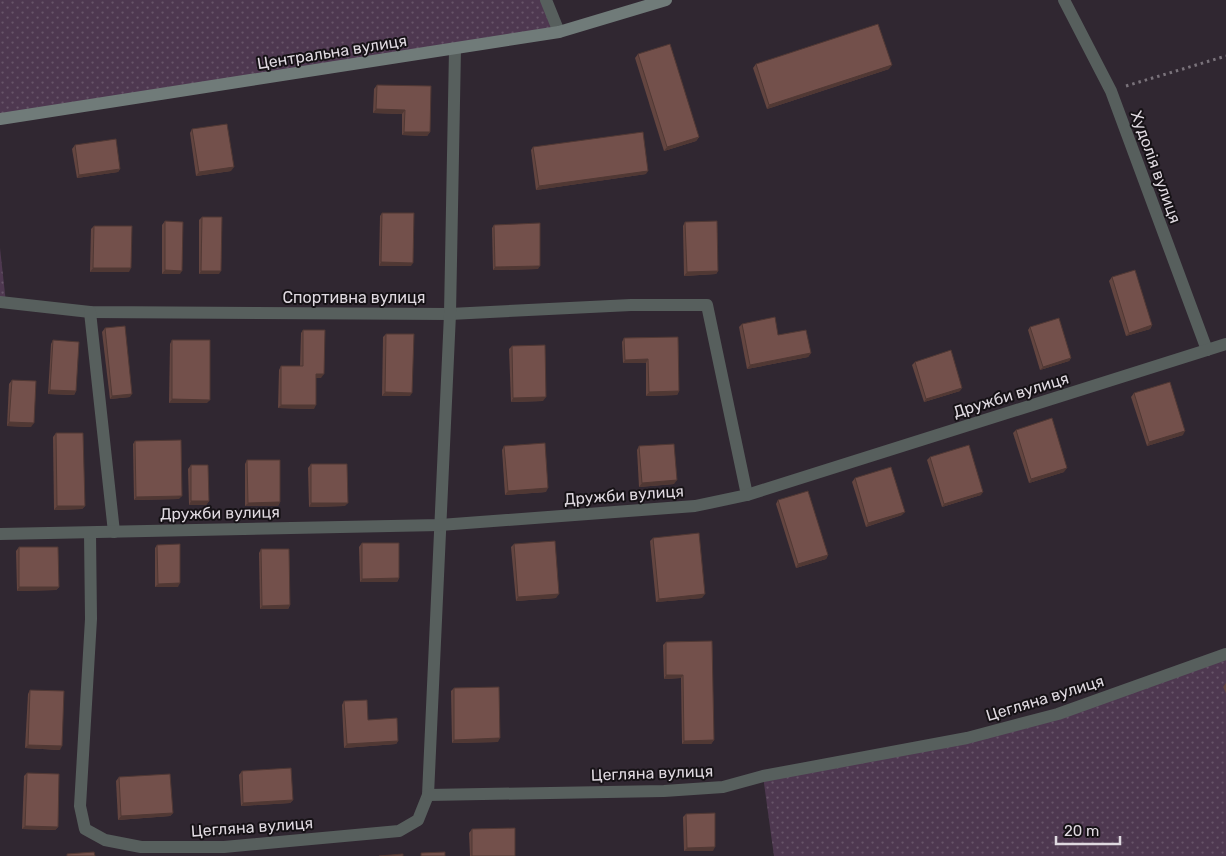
<svg xmlns="http://www.w3.org/2000/svg" width="1226" height="856" font-family="Rubik,sans-serif">
	<style>
		.grass { fill: url(#grass-dots) }
		.lines { fill: none; stroke-linecap: round; stroke-linejoin: round }
		.path { stroke: #7a737b; stroke-width: 3; stroke-dasharray: 2.5 4; stroke-linecap: butt }
		.street { stroke: #575f5d; stroke-width: 12 }
		.secondary { stroke: #707b79; stroke-width: 12 }
		.wall { fill: #634540 }
		.shaded-wall { fill: #503834 }
		.building { fill: #73504b; stroke: #503834 }
		.labels { text-anchor: middle; dominant-baseline: central; stroke-width: 4; stroke-linejoin: round; paint-order: stroke }
		.street-label { font-size: 16px; fill: #dfd9e0; stroke: #161216 }
	</style>
	<defs>
		<pattern id="grass-dots" width="8" height="8" patternUnits="userSpaceOnUse" patternTransform="scale(1.25)"><rect width="8" height="8" fill="#4e3850"/><path d="M2 2h.1M6 6h.1" fill="none" stroke="#675469" stroke-width="1.8" stroke-linecap="round"/></pattern>
	</defs>
	<rect width="100%" height="100%" fill="#302731"/>
	<g class="grass">
		<path d="M0,0H546L559,32L0,119Z"/>
		<path d="M0,248L6,303L0,302Z"/>
		<path d="M1226,654V856H774L763,776L967,738Z"/>
	</g>
	<g class="lines">
		<path class="path" d="M1126,86L1226,56"/>
		<g class="street">
			<path d="M546,0L559,32"/>
			<path d="M1064,0L1111,91L1207,350"/>
			<path d="M0,302L90,312L450,314L631,305H707L747,495"/>
			<path d="M90,312L114,532"/>
			<path d="M90,533L91,619L80,806L85,829L105,840L141,847H224L399,831L418,820L428,795L450,314L455,49"/>
			<path d="M0,534L440,525L695,506L747,495L1226,344"/>
			<path d="M428,795L664,791L723,787L763,776L967,738L1058,714L1226,654"/>
		</g>
		<path class="secondary" d="M0,119L559,32L666,0"/>
	</g>
	<g class="wall">
		<path d="M638,54L699,137L696,141L664,151L635,58Z"/>
		<path d="M756,64L889,69L767,109L753,68Z"/>
		<path d="M377,85L430,132L427,136L402,135V114L373,113L374,89Z"/>
		<path d="M192,129L231,171L196,176L190,133Z"/>
		<path d="M75,145L120,169L118,172L77,178L72,149Z"/>
		<path d="M533,147L646,174L536,190L531,150Z"/>
		<path d="M382,213L411,266H379L380,216Z"/>
		<path d="M202,217L219,274H199V220Z"/>
		<path d="M165,221L180,274H162V225Z"/>
		<path d="M685,222L718,271L716,274L684,276L683,226Z"/>
		<path d="M494,225L538,269L493,270L492,228Z"/>
		<path d="M94,226L129,272H90L91,229Z"/>
		<path d="M1112,277L1152,325L1150,329L1126,336L1109,281Z"/>
		<path d="M742,324L778,335L811,353L808,357L747,369L739,327Z"/>
		<path d="M1030,327L1071,358L1069,361L1040,370L1028,330Z"/>
		<path d="M105,328L130,397L110,399L102,332Z"/>
		<path d="M303,330L321,378H316L314,409L278,408L279,370L281,366H300L301,333Z"/>
		<path d="M386,334L410,396H382L383,337Z"/>
		<path d="M678,337L679,391L677,395L646,396V363H623L622,342L624,338Z"/>
		<path d="M53,340L76,391L74,395L48,394L51,344Z"/>
		<path d="M172,340L207,403H169L170,344Z"/>
		<path d="M512,346L543,401L511,402L509,349Z"/>
		<path d="M915,362L960,391L924,402L912,365Z"/>
		<path d="M12,380L31,427L7,426L9,384Z"/>
		<path d="M1134,393L1183,435L1147,446L1131,397Z"/>
		<path d="M1016,430L1064,472L1029,483L1013,433Z"/>
		<path d="M56,433L85,506L82,509L54,510L53,437Z"/>
		<path d="M135,441L179,499L134,500L133,444Z"/>
		<path d="M504,446L546,492L505,495L502,450Z"/>
		<path d="M639,446L674,484L639,487L637,450Z"/>
		<path d="M930,457L981,495L942,507L927,460Z"/>
		<path d="M247,460L280,502L278,506H245V464Z"/>
		<path d="M311,464L345,506L309,507L308,468Z"/>
		<path d="M191,465L209,501L206,505H189L188,469Z"/>
		<path d="M855,478L902,515L866,527L852,482Z"/>
		<path d="M778,500L828,555L826,559L796,568L776,504Z"/>
		<path d="M653,538L702,598L656,602L650,541Z"/>
		<path d="M362,543L399,578L397,582H360L359,547Z"/>
		<path d="M514,544L556,598L516,601L511,547Z"/>
		<path d="M157,545L178,587H155V548Z"/>
		<path d="M19,547L59,587L56,590L17,591L16,551Z"/>
		<path d="M261,549L290,605L288,609H260L259,553Z"/>
		<path d="M712,641L714,740L711,744H682L681,678L664,679L663,645L666,642Z"/>
		<path d="M1226,683V693L1223,687Z"/>
		<path d="M454,688L498,742L452,743L451,691Z"/>
		<path d="M30,690L60,750L25,748L28,694Z"/>
		<path d="M344,701L368,720L398,741L396,744L344,748L342,705Z"/>
		<path d="M242,771L293,800L290,803L241,806L239,775Z"/>
		<path d="M27,773L58,827L55,830L22,829L24,776Z"/>
		<path d="M119,777L173,813L170,816L118,820L116,781Z"/>
		<path d="M686,814L713,851H684L683,817Z"/>
		<path d="M472,829L515,856H470L469,833Z"/>
	</g>
	<g class="shaded-wall">
		<path d="M892,65L889,69L767,109L769,105Z"/>
		<path d="M376,109L405,110L402,114L373,113Z"/>
		<path d="M404,132H430L427,136L402,135Z"/>
		<path d="M699,137L696,141L664,151L667,147Z"/>
		<path d="M234,167L231,171L196,176L199,172Z"/>
		<path d="M120,169L118,172L77,178L79,175Z"/>
		<path d="M648,171L646,174L536,190L539,186Z"/>
		<path d="M381,262L413,263L411,266H379Z"/>
		<path d="M540,266L538,269L493,270L495,267Z"/>
		<path d="M93,268H131L129,272H90Z"/>
		<path d="M165,270L182,271L180,274H162Z"/>
		<path d="M201,271H221L219,274H199Z"/>
		<path d="M718,271L716,274L684,276L687,272Z"/>
		<path d="M1152,325L1150,329L1126,336L1129,333Z"/>
		<path d="M811,353L808,357L747,369L750,365Z"/>
		<path d="M1071,358L1069,361L1040,370L1043,367Z"/>
		<path d="M648,359L646,363H623L625,360Z"/>
		<path d="M316,374H324L321,378H314Z"/>
		<path d="M962,388L960,391L924,402L926,399Z"/>
		<path d="M50,390L76,391L74,395L48,394Z"/>
		<path d="M679,391L677,395L646,396L649,392Z"/>
		<path d="M385,392L412,393L410,396H382Z"/>
		<path d="M132,394L130,397L110,399L112,396Z"/>
		<path d="M546,397L543,401L511,402L513,398Z"/>
		<path d="M172,399L210,400L207,403H169Z"/>
		<path d="M281,405H316L314,409L278,408Z"/>
		<path d="M9,422L34,423L31,427L7,426Z"/>
		<path d="M1185,431L1183,435L1147,446L1149,442Z"/>
		<path d="M1067,468L1064,472L1029,483L1031,479Z"/>
		<path d="M677,480L674,484L639,487L642,483Z"/>
		<path d="M548,488L546,492L505,495L508,491Z"/>
		<path d="M983,492L981,495L942,507L944,504Z"/>
		<path d="M182,496L179,499L134,500L136,497Z"/>
		<path d="M191,501H209L206,505H189Z"/>
		<path d="M280,502L278,506H245L248,503Z"/>
		<path d="M311,503H348L345,506L309,507Z"/>
		<path d="M57,506H85L82,509L54,510Z"/>
		<path d="M905,512L902,515L866,527L868,523Z"/>
		<path d="M828,555L826,559L796,568L798,564Z"/>
		<path d="M399,578L397,582H360L362,579Z"/>
		<path d="M180,583L178,587H155L158,584Z"/>
		<path d="M19,587H59L56,590L17,591Z"/>
		<path d="M559,594L556,598L516,601L518,597Z"/>
		<path d="M705,594L702,598L656,602L659,599Z"/>
		<path d="M290,605L288,609H260L262,606Z"/>
		<path d="M666,675H683L681,678L664,679Z"/>
		<path d="M500,738L498,742L452,743L454,740Z"/>
		<path d="M714,740L711,744H682L684,741Z"/>
		<path d="M398,741L396,744L344,748L347,744Z"/>
		<path d="M28,745L62,746L60,750L25,748Z"/>
		<path d="M293,800L290,803L241,806L243,803Z"/>
		<path d="M173,813L170,816L118,820L121,816Z"/>
		<path d="M25,826L58,827L55,830L22,829Z"/>
		<path d="M715,847L713,851H684L687,848Z"/>
	</g>
	<g class="building">
		<path d="M878,24L892,65L769,105L756,64Z"/>
		<path d="M670,44L699,137L667,147L638,54Z"/>
		<path d="M377,85L431,86L430,132H404L405,110L376,109Z"/>
		<path d="M227,124L234,167L199,172L192,129Z"/>
		<path d="M643,132L648,171L539,186L533,147Z"/>
		<path d="M116,139L120,169L79,175L75,145Z"/>
		<path d="M382,213H414L413,263L381,262Z"/>
		<path d="M202,217H222L221,271H201Z"/>
		<path d="M165,221L183,222L182,271L165,270Z"/>
		<path d="M717,221L718,271L687,272L685,222Z"/>
		<path d="M540,223V266L495,267L494,225Z"/>
		<path d="M94,226H132L131,268H93Z"/>
		<path d="M1135,270L1152,325L1129,333L1112,277Z"/>
		<path d="M775,317L778,335L806,330L811,353L750,365L742,324Z"/>
		<path d="M1059,318L1071,358L1043,367L1030,327Z"/>
		<path d="M125,326L132,394L112,396L105,328Z"/>
		<path d="M303,330H325L324,374H316V405H281V366H303Z"/>
		<path d="M386,334H414L412,393L385,392Z"/>
		<path d="M678,337L679,391L649,392L648,359L625,360L624,338Z"/>
		<path d="M53,340L79,342L76,391L50,390Z"/>
		<path d="M172,340H210V400L172,399Z"/>
		<path d="M545,345L546,397L513,398L512,346Z"/>
		<path d="M951,350L962,388L926,399L915,362Z"/>
		<path d="M12,380L36,381L34,423L9,422Z"/>
		<path d="M1170,382L1185,431L1149,442L1134,393Z"/>
		<path d="M1052,418L1067,468L1031,479L1016,430Z"/>
		<path d="M56,433H83L85,506H57Z"/>
		<path d="M181,440L182,496L136,497L135,441Z"/>
		<path d="M545,443L548,488L508,491L504,446Z"/>
		<path d="M674,444L677,480L642,483L639,446Z"/>
		<path d="M969,445L983,492L944,504L930,457Z"/>
		<path d="M247,460H280V502L248,503Z"/>
		<path d="M311,464H347L348,503H311Z"/>
		<path d="M191,465H208L209,501H191Z"/>
		<path d="M891,467L905,512L868,523L855,478Z"/>
		<path d="M808,491L828,555L798,564L778,500Z"/>
		<path d="M699,533L705,594L659,599L653,538Z"/>
		<path d="M555,541L559,594L518,597L514,544Z"/>
		<path d="M362,543H399V578L362,579Z"/>
		<path d="M180,544V583L158,584L157,545Z"/>
		<path d="M19,547H58L59,587H19Z"/>
		<path d="M261,549H289L290,605L262,606Z"/>
		<path d="M712,641L714,740L684,741L683,675H666V642Z"/>
		<path d="M499,687L500,738L454,740V688Z"/>
		<path d="M30,690L64,691L62,746L28,745Z"/>
		<path d="M367,700L368,720L397,718L398,741L347,744L344,701Z"/>
		<path d="M291,768L293,800L243,803L242,771Z"/>
		<path d="M27,773L59,774L58,827L25,826Z"/>
		<path d="M170,774L173,813L121,816L119,777Z"/>
		<path d="M715,813V847L687,848L686,814Z"/>
		<path d="M515,828V856H472V829Z"/>
		<path d="M94,852L95,856H67V854Z"/>
		<path d="M445,852V856H421V853Z"/>
		<path d="M403,854V856H379Z"/>
	</g>
	<g class="labels">
		<g class="street-label">
			<text transform="translate(332 52) rotate(-9)">Центральна вулиця</text>
			<text transform="translate(1156 167) rotate(70)">Худолія вулиця</text>
			<text x="354" y="297">Спортивна вулиця</text>
			<text transform="translate(1011 395) rotate(-17)">Дружби вулиця</text>
			<text transform="translate(624 495) rotate(-4)">Дружби вулиця</text>
			<text transform="translate(220 513) rotate(-1)">Дружби вулиця</text>
			<text transform="translate(1045 698) rotate(-17)">Цегляна вулиця</text>
			<text transform="translate(652 773) rotate(-2)">Цегляна вулиця</text>
			<text transform="translate(252 827) rotate(-4)">Цегляна вулиця</text>
		</g>
	</g>
	<path d="M1056 836v8h64v-8" fill="none" stroke="#dfd9e0" stroke-width="2.5"/>
	<text x="1064" y="836" font-size="15" fill="#dfd9e0" stroke="#161216" stroke-width="4" paint-order="stroke">20 m</text>
</svg>
